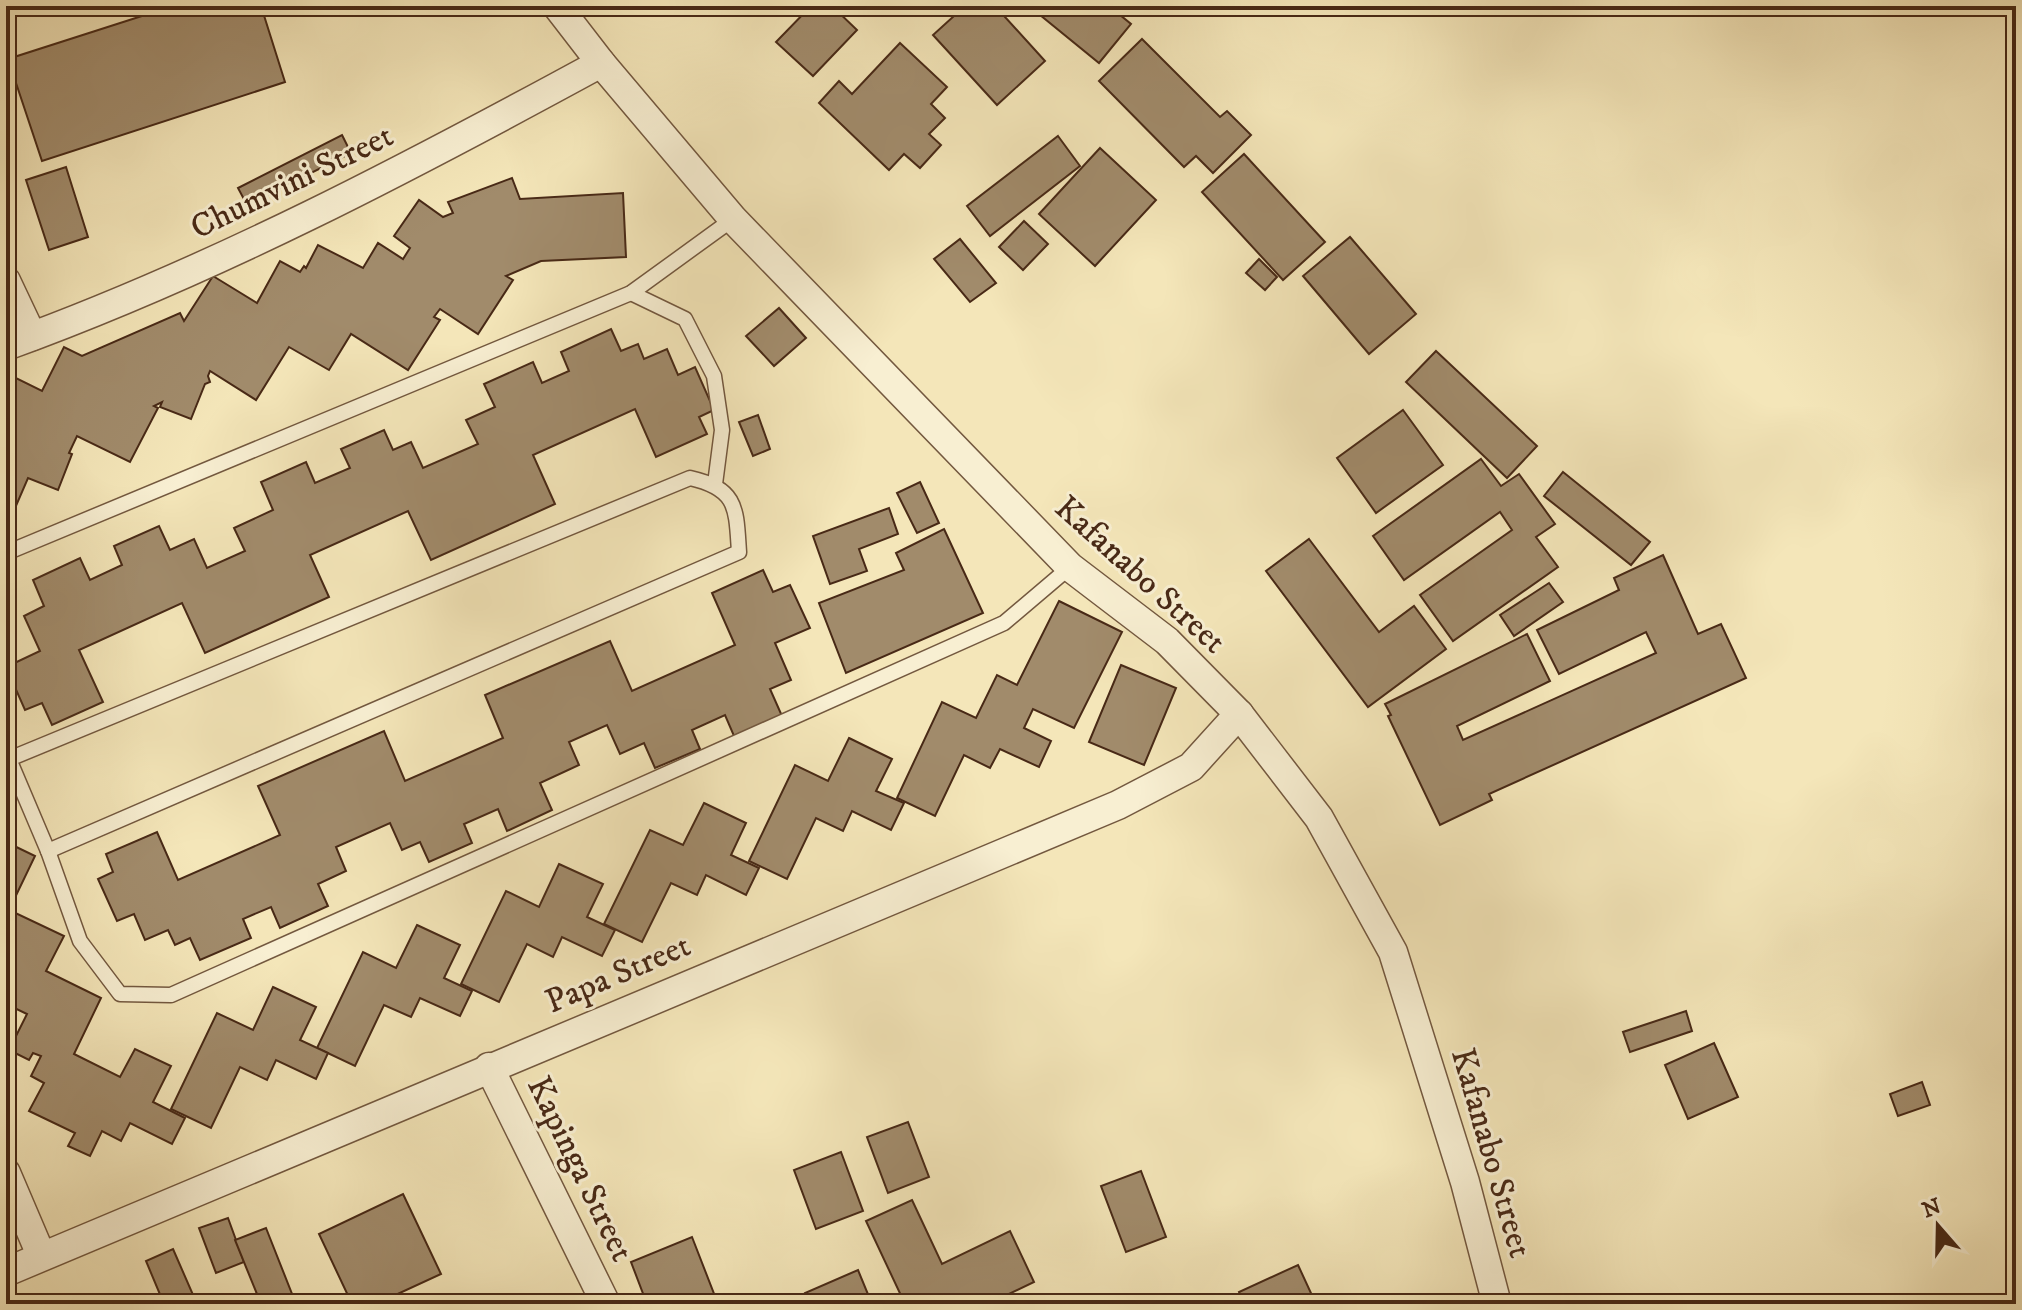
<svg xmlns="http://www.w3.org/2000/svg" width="2022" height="1310" font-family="'IM FELL DW Pica',serif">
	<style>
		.building { fill: #a18b6b; stroke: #482916; stroke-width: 2 }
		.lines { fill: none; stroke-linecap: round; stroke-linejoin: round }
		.service-casing { stroke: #73583f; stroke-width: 17 }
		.minor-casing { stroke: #73583f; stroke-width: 31 }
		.service { stroke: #f8efd2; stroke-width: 14 }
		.minor { stroke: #f8efd2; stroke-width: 28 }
		.labels { text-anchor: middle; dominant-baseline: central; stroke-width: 6; stroke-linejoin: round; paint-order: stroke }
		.street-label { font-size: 34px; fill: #482916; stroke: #f8efd2 }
	</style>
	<rect width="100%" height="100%" fill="#f4e6b9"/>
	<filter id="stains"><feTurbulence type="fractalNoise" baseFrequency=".0025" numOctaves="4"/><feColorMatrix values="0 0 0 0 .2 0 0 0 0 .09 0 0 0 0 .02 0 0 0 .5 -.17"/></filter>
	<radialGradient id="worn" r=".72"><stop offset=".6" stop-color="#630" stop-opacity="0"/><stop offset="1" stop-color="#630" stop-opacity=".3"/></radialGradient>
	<g class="building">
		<path d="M173,6H261L285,82L42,161L8,59Z"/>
		<path d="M811,6H832L857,30L813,76L776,42Z"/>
		<path d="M965,6H995L1045,61L997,105L933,35Z"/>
		<path d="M1029,6H1109L1131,24L1099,63Z"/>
		<path d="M1142,39L1220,117L1227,111L1251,135L1213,173L1196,156L1184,167L1099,81Z"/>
		<path d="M900,43L947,87L931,104L945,118L929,134L941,145L920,168L904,154L889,170L819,103L839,81L852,94Z"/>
		<path d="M342,135L351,153L247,205L238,188Z"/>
		<path d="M1058,136L1080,166L990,236L967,206Z"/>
		<path d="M1100,148L1156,200L1095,266L1039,214Z"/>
		<path d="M1244,154L1325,242L1283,280L1202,192Z"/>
		<path d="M66,167L88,237L49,250L26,180Z"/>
		<path d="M512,178L520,199L623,193L626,257L541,261L506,276L513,280L478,334L440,309L434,317L440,320L408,370L351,334L329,370L289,347L256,400L210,371L208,376L210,382L205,384L191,419L160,407L162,402L154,406L158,408L130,462L77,436L69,453L72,454L58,490L28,478L6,529V397L16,378L42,391L64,347L82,356L180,313L184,321L213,276L257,303L280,261L300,272L304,266L306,268L318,245L363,268L378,243L403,259L410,248L394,236L419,200L443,217L453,213L448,202Z"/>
		<path d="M1024,221L1048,244L1023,270L999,247Z"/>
		<path d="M1350,237L1416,314L1369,354L1303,276Z"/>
		<path d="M960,239L996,283L970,302L934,259Z"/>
		<path d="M1259,259L1277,277L1265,290L1246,273Z"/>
		<path d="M779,308L806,338L774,366L746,336Z"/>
		<path d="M611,329L621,351L638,344L644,359L667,349L678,375L695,367L714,410L699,417L707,434L656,457L635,409L533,455L555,504L431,560L408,511L310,555L329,597L205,653L182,603L79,650L103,702L52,725L42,703L25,710L6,667L40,651L24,616L44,606L33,580L80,558L90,580L122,565L114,546L159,526L170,550L194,539L207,568L245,551L234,528L273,510L261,482L306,462L315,483L350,468L341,449L384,430L393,450L411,442L423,468L478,444L466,420L495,407L484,384L533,362L542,383L569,371L561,352Z"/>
		<path d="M1436,351L1537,446L1507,478L1406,382Z"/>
		<path d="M1403,410L1443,465L1376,513L1337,458Z"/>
		<path d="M758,415L770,449L753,456L739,422Z"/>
		<path d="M1481,459L1501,486L1519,474L1555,524L1536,537L1558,567L1453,641L1420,595L1512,530L1500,512L1404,580L1373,536Z"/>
		<path d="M1563,472L1650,542L1631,565L1544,496Z"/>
		<path d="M920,482L939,523L917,533L897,493Z"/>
		<path d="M889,508L898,534L859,549L867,571L830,584L813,536Z"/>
		<path d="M944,529L983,613L846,673L819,603L904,570L896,553Z"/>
		<path d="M1309,539L1379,632L1414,606L1446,649L1368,707L1266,571Z"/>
		<path d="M1663,555L1698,634L1721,624L1746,678L1489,794L1492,800L1440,825L1388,716L1391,715L1385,704L1527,634L1550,681L1457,726L1463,740L1656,653L1646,632L1559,674L1537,630L1619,590L1614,578Z"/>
		<path d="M763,570L773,592L790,585L810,628L775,643L791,680L770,689L782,716L734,736L725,715L692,730L700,749L655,768L644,743L620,754L607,725L569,742L579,765L540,783L552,810L507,831L498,809L464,824L472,843L429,862L420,842L402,850L390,823L336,847L346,871L318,884L328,906L280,928L271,907L243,919L251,938L200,960L190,938L175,945L168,930L145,940L134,914L117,921L98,879L113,872L106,854L157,832L178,880L280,835L258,786L384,731L405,781L503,738L485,695L610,641L632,691L735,645L712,593Z"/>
		<path d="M1549,583L1563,602L1514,636L1500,615Z"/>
		<path d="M1059,601L1122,632L1074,728L1033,709L1024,728L1051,741L1039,767L1000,749L990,768L964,755L935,816L897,798L942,702L976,718L997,675L1017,685Z"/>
		<path d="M1121,665L1176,688L1144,765L1089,742Z"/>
		<path d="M849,738L892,759L876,791L904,803L891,830L852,811L843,831L816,818L787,879L749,861L795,765L828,781Z"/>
		<path d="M704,803L746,823L731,855L759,868L746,895L706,875L697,895L671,883L642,942L604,924L650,830L683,845Z"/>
		<path d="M6,842L35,856L9,910L64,936L46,971L101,998L74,1054L120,1077L135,1049L171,1066L153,1102L185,1118L172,1144L130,1123L121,1141L102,1131L90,1156L68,1146L75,1133L29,1111L44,1083L31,1076L41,1056L33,1053L29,1060L9,1050L27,1014L6,1004L9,991L6,989Z"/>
		<path d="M559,864L603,884L587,917L615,930L602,956L562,937L553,957L527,944L499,1002L461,984L506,891L539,907Z"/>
		<path d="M417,925L460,945L444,978L472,991L460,1016L420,998L411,1017L384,1005L355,1066L317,1048L363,952L396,968Z"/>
		<path d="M273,987L316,1007L300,1040L328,1053L316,1079L276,1060L267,1080L240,1067L211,1128L171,1109L217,1013L253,1030Z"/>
		<path d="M1686,1011L1692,1031L1630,1052L1623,1032Z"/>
		<path d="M1714,1043L1738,1097L1688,1119L1665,1065Z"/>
		<path d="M1922,1082L1930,1105L1898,1116L1890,1094Z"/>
		<path d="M908,1122L929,1177L888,1193L867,1137Z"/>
		<path d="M841,1152L863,1211L816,1229L794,1170Z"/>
		<path d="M1141,1171L1166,1237L1126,1252L1101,1186Z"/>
		<path d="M403,1194L441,1274L376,1304H352L319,1234Z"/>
		<path d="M912,1200L942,1264L1010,1231L1034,1282L988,1304H905L866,1221Z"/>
		<path d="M228,1218L244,1262L216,1273L199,1228Z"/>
		<path d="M266,1228L296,1304H261L235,1240Z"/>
		<path d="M692,1237L718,1304H647L631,1262Z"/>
		<path d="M173,1249L197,1304H164L146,1261Z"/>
		<path d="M1298,1265L1316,1304H1244L1239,1292Z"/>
		<path d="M858,1270L872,1304H809L805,1293Z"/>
	</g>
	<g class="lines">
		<defs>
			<g id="service">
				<path d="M631,293L685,319L714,376L722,430L715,484"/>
				<path d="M6,553L631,293L733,219"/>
				<path d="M6,750L9,759L690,478C738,489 736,508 739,552L48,851"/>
				<path d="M9,759L48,851L80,941L120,994L171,995L1004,623L1070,567"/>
			</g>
			<g id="minor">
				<path d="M557,6L601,63L733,219L1070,567L1167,641L1239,714L1319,818L1393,952L1465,1182L1497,1304"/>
				<path d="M6,281L32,336"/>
				<path d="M6,346C213,271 408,168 601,63"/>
				<path d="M489,1067L606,1304"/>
				<path d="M6,1173L41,1255"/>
				<path d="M6,1272L1118,805L1191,767L1239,714"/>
			</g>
		</defs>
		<use href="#service" class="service-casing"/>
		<use href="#minor" class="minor-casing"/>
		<use href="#service" class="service"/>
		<use href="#minor" class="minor"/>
	</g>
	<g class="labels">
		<g class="street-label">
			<text transform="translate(292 182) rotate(-26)">Chumvini Street</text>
			<text transform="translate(1140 575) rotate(42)">Kafanabo Street</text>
			<text transform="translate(618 974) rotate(-23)">Papa Street</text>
			<text transform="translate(1491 1153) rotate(74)">Kafanabo Street</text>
			<text transform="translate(580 1169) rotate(64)">Kapinga Street</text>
		</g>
	</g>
	<rect width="2022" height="1310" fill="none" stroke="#f4e6b9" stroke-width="32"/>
	<rect x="8" y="8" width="2006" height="1294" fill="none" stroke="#482916" stroke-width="4"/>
	<rect x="16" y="16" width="1990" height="1278" fill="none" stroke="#482916" stroke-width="2"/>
	<g transform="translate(1938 1226) rotate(340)" stroke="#f8efd2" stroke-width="6" paint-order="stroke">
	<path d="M0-6L14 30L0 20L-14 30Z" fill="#482916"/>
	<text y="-12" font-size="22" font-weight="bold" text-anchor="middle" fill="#482916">N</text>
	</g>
	<rect width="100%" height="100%" filter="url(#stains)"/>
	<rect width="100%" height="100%" fill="url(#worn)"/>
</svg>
